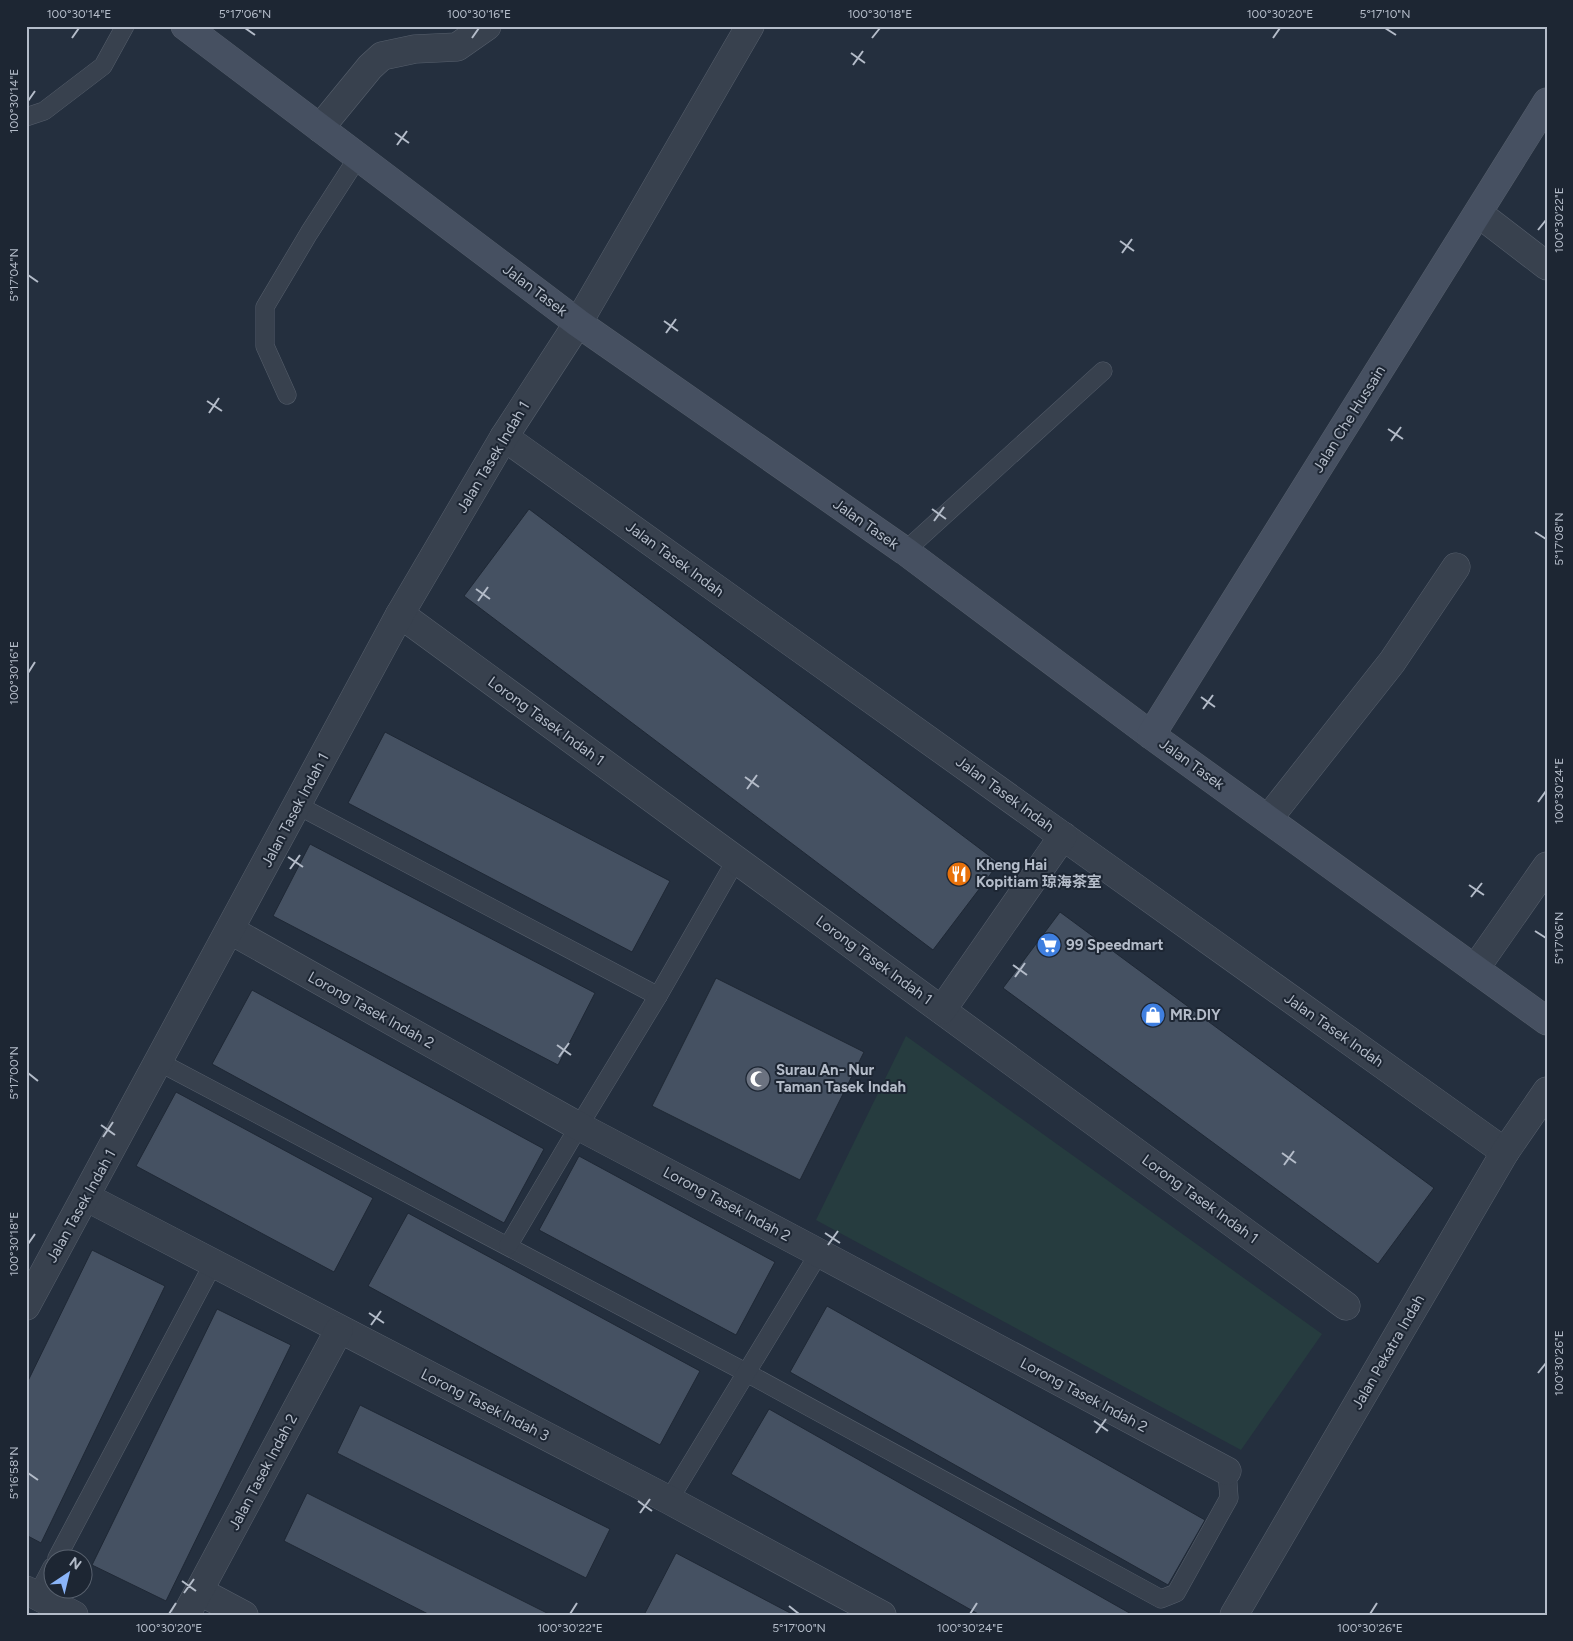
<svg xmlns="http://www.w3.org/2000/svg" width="1573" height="1641" font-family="Figtree,'Noto Sans SC',sans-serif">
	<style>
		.green { fill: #263c3f }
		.building { fill: #455162; stroke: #1f2835 }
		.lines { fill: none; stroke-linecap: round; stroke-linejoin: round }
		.service-casing { stroke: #565f6c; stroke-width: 19 }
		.minor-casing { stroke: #565f6c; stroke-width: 29 }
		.secondary-casing { stroke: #565f6c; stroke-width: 29 }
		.service { stroke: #38414e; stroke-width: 18 }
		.minor { stroke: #38414e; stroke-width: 28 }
		.secondary { stroke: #465061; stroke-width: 28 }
		.ticks { fill: none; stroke: #b4bcc9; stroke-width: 2 }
		.labels { text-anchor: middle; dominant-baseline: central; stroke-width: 4; stroke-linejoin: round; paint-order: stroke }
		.street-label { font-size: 15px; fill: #b4bcc9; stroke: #1d2633 }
		.poi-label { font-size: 15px; font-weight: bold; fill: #b4bcc9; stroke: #1d2633; text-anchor: start }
		.neatline { fill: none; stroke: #b4bcc9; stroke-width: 2 }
		.ticks-label { font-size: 12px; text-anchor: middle; fill: #b4bcc9 }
	</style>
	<rect width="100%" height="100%" fill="#242f3e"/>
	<path class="green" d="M906,1036L1322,1334L1241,1450L816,1220Z"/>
	<g class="building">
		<path d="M529,509L999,863L933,950L464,596Z"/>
		<path d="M385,732L670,881L632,952L348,803Z"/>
		<path d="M310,844L595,993L558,1065L273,916Z"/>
		<path d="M1060,912L1434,1188L1378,1264L1003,988Z"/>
		<path d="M716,978L864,1052L800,1180L652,1106Z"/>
		<path d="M252,990L544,1149L504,1223L212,1064Z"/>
		<path d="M176,1092L373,1198L334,1272L136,1166Z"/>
		<path d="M579,1156L775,1262L736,1335L539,1230Z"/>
		<path d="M408,1213L700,1371L660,1445L368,1286Z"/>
		<path d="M92,1250L165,1286L41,1543L26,1535V1385Z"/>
		<path d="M827,1306L1205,1520L1168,1585L790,1372Z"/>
		<path d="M217,1309L291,1345L166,1601L92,1565Z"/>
		<path d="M360,1405L610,1529L586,1578L337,1453Z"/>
		<path d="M769,1409L1133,1615H980L731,1474Z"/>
		<path d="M307,1493L551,1615H430L284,1541Z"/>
		<path d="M676,1553L794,1615H644Z"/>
	</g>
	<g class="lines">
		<defs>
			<g id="service">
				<path d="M26,117L44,111L103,66L125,26"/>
				<path d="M287,395L265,346V307L309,233L358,157"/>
				<path d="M905,551L1103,371"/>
				<path d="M297,805L658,996"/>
				<path d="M159,1062L747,1373L1161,1599L1176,1593L1229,1498L1227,1471"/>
				<path d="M508,1246L579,1126L658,996L736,860"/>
				<path d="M669,1500L819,1253"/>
				<path d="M57,1558L213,1264"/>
				<path d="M37,1596L52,1567"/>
			</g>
			<g id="minor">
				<path d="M320,128L370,67L382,56L415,49L457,47L487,26"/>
				<path d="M1478,213L1547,266"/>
				<path d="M504,437L1505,1152"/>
				<path d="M400,614L1346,1306"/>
				<path d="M1268,819L1392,662L1456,567"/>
				<path d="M230,930L571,1122L819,1253L1227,1471"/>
				<path d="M1475,969L1547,866"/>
				<path d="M942,1010L1063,836"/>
				<path d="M86,1197L669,1500L882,1615"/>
				<path d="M26,1306L400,614L504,437L578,323L750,26"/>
				<path d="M26,1590L74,1615"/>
				<path d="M199,1591L244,1615"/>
				<path d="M186,1615L339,1330"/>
				<path d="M1234,1615L1505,1152L1547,1091"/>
			</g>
			<g id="secondary">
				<path d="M185,26L578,323L905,551L1151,735L1547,1021"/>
				<path d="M1151,735L1547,102"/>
			</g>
		</defs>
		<use href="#service" class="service-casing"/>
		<use href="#minor" class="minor-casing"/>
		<use href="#secondary" class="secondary-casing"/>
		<use href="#service" class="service"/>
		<use href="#minor" class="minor"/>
		<use href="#secondary" class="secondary"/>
	</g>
	<path class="ticks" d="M245,28L255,35M1385,28L1396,35M72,38L79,28M472,38L479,28M872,38L880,28M1273,38L1280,28M851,53L865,63M853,65L863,51M28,101L35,91M395,133L409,143M397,145L407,131M1538,230L1546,220M1120,241L1134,251M1122,253L1132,239M28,275L38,282M664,321L678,331M666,333L676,319M207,401L222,411M209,413L219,398M1388,429L1403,439M1391,441L1401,427M932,509L946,519M934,521L944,507M1535,532L1546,539M476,589L490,599M478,601L488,587M28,673L35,662M1201,697L1215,707M1203,709L1213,695M745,777L759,787M747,789L757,775M1538,802L1546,791M288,857L303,867M290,869L300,855M1469,885L1484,895M1471,897L1482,883M1535,931L1546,938M1013,965L1027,975M1015,977L1025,963M557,1045L571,1055M559,1057L569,1043M28,1073L38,1081M101,1125L115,1135M103,1137L113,1122M1282,1153L1296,1163M1284,1165L1294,1151M825,1233L840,1243M28,1244L35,1234M828,1245L838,1231M369,1313L384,1323M371,1325L381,1311M1538,1373L1546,1363M1094,1421L1108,1431M1096,1433L1106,1419M28,1473L38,1480M638,1501L652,1511M640,1513L650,1499M182,1581L196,1591M184,1593L194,1579M789,1606L799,1614M169,1614L176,1603M570,1614L577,1603M970,1614L977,1603M1370,1614L1377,1603"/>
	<defs>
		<symbol id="restaurant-disc" viewBox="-11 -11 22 22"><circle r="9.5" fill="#e8710a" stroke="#1d2633"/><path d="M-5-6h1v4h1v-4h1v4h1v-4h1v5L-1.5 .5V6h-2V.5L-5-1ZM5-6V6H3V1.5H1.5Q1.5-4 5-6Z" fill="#fff"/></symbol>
		<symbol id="supermarket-disc" viewBox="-11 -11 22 22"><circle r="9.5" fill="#3f7fe0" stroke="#1d2633"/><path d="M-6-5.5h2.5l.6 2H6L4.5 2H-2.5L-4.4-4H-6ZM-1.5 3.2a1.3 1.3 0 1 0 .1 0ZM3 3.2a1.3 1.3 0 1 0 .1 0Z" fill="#fff"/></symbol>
		<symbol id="shop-disc" viewBox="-11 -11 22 22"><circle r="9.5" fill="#3f7fe0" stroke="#1d2633"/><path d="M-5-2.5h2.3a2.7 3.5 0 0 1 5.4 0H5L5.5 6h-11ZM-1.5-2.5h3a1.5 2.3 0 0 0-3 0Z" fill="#fff"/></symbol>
		<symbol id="mosque-disc" viewBox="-11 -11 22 22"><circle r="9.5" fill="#6b7280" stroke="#1d2633"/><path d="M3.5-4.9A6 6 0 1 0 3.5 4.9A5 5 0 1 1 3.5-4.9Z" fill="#fff"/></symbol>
	</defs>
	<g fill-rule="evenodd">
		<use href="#restaurant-disc" x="945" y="860" width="28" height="28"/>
		<use href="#supermarket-disc" x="1035" y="931" width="28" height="28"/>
		<use href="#shop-disc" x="1139" y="1001" width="28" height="28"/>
		<use href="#mosque-disc" x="744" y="1065" width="28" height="28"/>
	</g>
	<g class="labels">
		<g class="street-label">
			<text transform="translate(535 290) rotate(37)">Jalan Tasek</text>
			<text transform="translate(1349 419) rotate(-58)">Jalan Che Hussain</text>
			<text transform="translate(493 457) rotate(-59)">Jalan Tasek Indah 1</text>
			<text transform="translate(866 524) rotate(35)">Jalan Tasek</text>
			<text transform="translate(675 559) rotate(36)">Jalan Tasek Indah</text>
			<text transform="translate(546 721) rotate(36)">Lorong Tasek Indah 1</text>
			<text transform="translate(1192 764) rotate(36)">Jalan Tasek</text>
			<text transform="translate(1005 794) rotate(36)">Jalan Tasek Indah</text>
			<text transform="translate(295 810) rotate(-62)">Jalan Tasek Indah 1</text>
			<text transform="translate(874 960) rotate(36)">Lorong Tasek Indah 1</text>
			<text transform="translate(371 1010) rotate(29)">Lorong Tasek Indah 2</text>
			<text transform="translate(1334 1030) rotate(35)">Jalan Tasek Indah</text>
			<text transform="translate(1200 1199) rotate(36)">Lorong Tasek Indah 1</text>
			<text transform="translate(727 1204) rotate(28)">Lorong Tasek Indah 2</text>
			<text transform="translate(81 1206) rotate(-61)">Jalan Tasek Indah 1</text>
			<text transform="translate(1388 1352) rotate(-60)">Jalan Pekatra Indah</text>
			<text transform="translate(1084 1395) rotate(28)">Lorong Tasek Indah 2</text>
			<text transform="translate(485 1405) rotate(27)">Lorong Tasek Indah 3</text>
			<text transform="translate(263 1472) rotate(-62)">Jalan Tasek Indah 2</text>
		</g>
		<g class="poi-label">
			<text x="976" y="865">Kheng Hai<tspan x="976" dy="17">Kopitiam 琼海茶室</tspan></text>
			<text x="1066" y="945">99 Speedmart</text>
			<text x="1170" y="1015">MR.DIY</text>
			<text x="776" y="1070">Surau An- Nur<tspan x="776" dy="17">Taman Tasek Indah</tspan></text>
		</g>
	</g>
	<rect width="1573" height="1641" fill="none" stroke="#1d2633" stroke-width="55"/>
	<g transform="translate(68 1574) rotate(35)"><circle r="24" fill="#1d2633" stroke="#59626f"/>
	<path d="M0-4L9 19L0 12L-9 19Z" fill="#8ab4f8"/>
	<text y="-8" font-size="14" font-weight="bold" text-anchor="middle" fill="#b4bcc9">N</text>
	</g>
	<rect x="28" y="28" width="1518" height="1586" class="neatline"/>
	<g class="ticks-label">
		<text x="79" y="18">100°30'14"E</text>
		<text x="245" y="18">5°17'06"N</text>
		<text x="479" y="18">100°30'16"E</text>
		<text x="880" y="18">100°30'18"E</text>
		<text x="1280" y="18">100°30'20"E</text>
		<text x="1385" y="18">5°17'10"N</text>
		<text transform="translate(14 101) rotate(-90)" y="4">100°30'14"E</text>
		<text transform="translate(1559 220) rotate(-90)" y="4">100°30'22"E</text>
		<text transform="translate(14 275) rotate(-90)" y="4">5°17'04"N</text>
		<text transform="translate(1559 539) rotate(-90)" y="4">5°17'08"N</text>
		<text transform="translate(14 673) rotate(-90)" y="4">100°30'16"E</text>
		<text transform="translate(1559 791) rotate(-90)" y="4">100°30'24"E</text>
		<text transform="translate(1559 938) rotate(-90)" y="4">5°17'06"N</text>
		<text transform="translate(14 1073) rotate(-90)" y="4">5°17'00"N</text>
		<text transform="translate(14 1244) rotate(-90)" y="4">100°30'18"E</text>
		<text transform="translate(1559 1363) rotate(-90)" y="4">100°30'26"E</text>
		<text transform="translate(14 1473) rotate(-90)" y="4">5°16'58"N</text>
		<text x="169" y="1632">100°30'20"E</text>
		<text x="570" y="1632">100°30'22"E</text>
		<text x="799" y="1632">5°17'00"N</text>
		<text x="970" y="1632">100°30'24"E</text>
		<text x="1370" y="1632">100°30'26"E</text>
	</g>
</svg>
